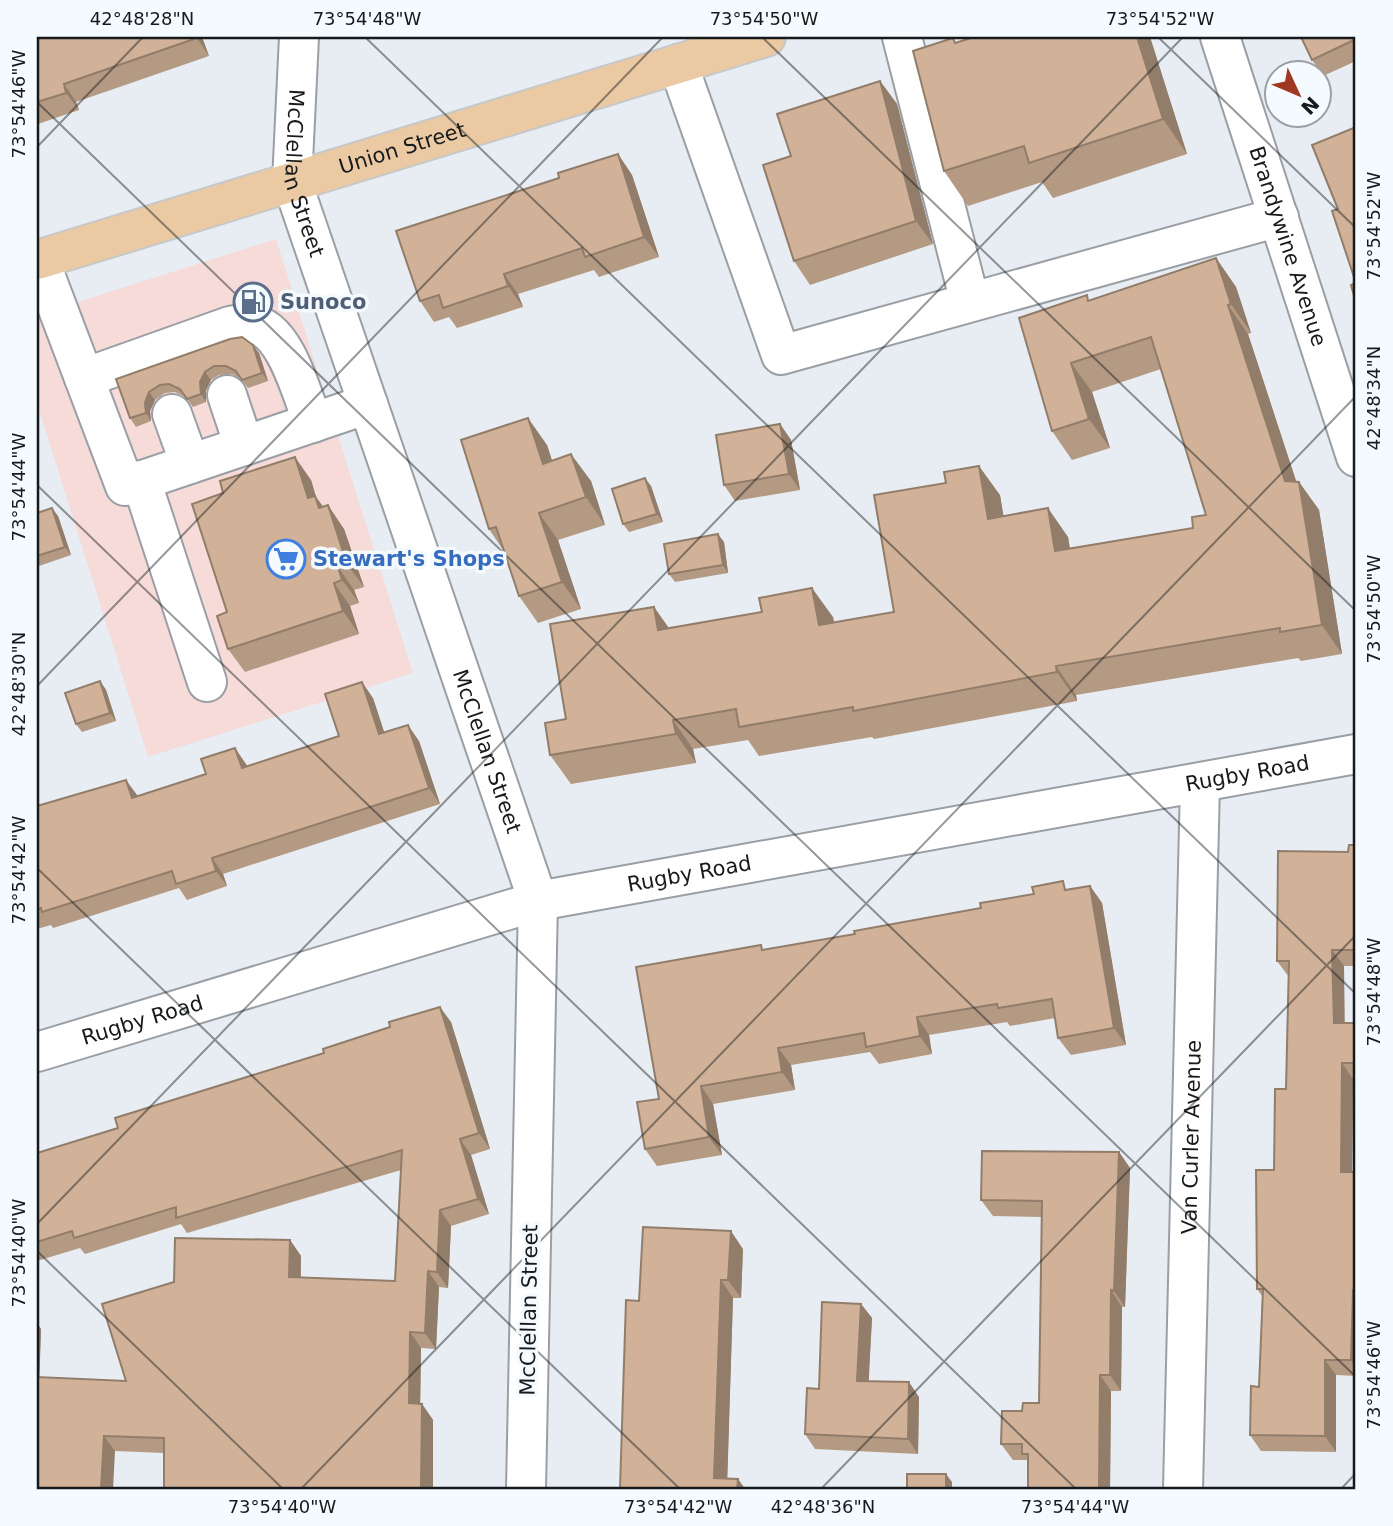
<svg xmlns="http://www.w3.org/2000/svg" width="1393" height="1526" font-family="'DejaVu Sans',sans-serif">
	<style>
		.commercial { fill: #f6dbd9 }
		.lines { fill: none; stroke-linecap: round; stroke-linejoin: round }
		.minor-casing { stroke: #9a9fa5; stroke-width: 42 }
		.major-casing { stroke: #c7c8c9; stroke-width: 42 }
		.minor { stroke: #fff; stroke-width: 38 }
		.major { stroke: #eac9a3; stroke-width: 38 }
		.wall { fill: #b49983 }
		.shaded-wall { fill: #927d6a }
		.building { fill: #d1b298; stroke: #927d6a; stroke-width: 2 }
		.ticks { fill: none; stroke: #171a1c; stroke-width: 2; stroke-opacity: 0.45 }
		.labels { text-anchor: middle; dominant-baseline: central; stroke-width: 7; stroke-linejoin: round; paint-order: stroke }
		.street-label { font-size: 21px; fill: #171a1c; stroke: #f5faff }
		.service-label { font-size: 21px; font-weight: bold; fill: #4e5e75; stroke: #f5faff; text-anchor: start }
		.shop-label { font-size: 21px; font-weight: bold; fill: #366cbe; stroke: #f5faff; text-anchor: start }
		.neatline { fill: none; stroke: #171a1c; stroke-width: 2.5 }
		.ticks-label { font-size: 18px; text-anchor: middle; fill: #171a1c }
	</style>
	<rect width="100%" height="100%" fill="#e7edf3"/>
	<path class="commercial" d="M276,239L413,673L148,757L37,403V315Z"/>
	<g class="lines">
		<defs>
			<g id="minor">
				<path id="s1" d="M299,37L292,182L538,901L526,1489"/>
				<path d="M902,37L970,302"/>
				<path id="s2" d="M1220,37L1356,457"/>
				<path d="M678,64L781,355L1279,217"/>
				<path d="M39,259L125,486L368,404"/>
				<path d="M84,378L230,326C236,325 245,323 252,324C286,328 302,396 313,423"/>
				<path d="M227,395L244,446"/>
				<path d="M172,414L190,464"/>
				<path d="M141,480L207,682"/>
				<path id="s3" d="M37,1052L538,901L1356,754"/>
				<path id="s4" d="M1183,1489L1200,784"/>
			</g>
			<g id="major">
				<path id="s5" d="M37,260L766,37"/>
			</g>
		</defs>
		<use href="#minor" class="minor-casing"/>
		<use href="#major" class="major-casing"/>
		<use href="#minor" class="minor"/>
		<use href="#major" class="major"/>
	</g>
	<g class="wall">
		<path d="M37,37H202L209,56L76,102L79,110L38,124L39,127L37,128Z"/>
		<path d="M974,37H1150L1187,154L1053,198L1042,182L968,206L944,171L956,43Z"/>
		<path d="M1356,37V61L1323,76L1312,60Z"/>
		<path d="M880,81L897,104L933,244L810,285L794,261L791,156Z"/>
		<path d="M618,154L632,175L659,257L599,277L594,270L518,294L523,307L457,328L449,317L434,322L420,301L559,178Z"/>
		<path d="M1216,258L1236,287L1251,333L1248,334L1296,481L1299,482L1319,510L1342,654L1301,661L1298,658L1076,695L1077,701L874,739L872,737L759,756L748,740L693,749L696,763L571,784L550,755L566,719L654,607L669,628L833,617L834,622L894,612L1000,495L1003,516L1068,537L1070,549L1193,528L1206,515L1161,369L1092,392L1110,448L1072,460L1052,431L1090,300Z"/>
		<path d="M259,353L268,381L248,388L241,379L232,374L219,375L211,380L206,390V402L193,407L186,397L175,392L165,393L155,400L150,411L151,421L136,427L130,418L116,379Z"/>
		<path d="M780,424L791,440L800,490L735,501L724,485Z"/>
		<path d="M547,445L552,461L591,481L605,525L558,540L581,609L538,623L519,596L503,550L489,529Z"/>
		<path d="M311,480L316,497L323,507L344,529L364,587L354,590L359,603L350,606L359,634L245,672L228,649Z"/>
		<path d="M651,486L663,522L629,532L623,524Z"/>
		<path d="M37,513L58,516L71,555L39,566L37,563Z"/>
		<path d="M724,542L728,573L675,582L669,574Z"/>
		<path d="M100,681L106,690L116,721L82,732L76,724Z"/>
		<path d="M373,698L384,732L419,741L440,804L223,874L227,886L187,900L179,888L53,928L51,925L37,929V806L138,796L246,764L247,766L339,736Z"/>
		<path d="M1356,845V966H1344V1023H1356V1079H1353L1352,1172H1356V1376L1336,1375V1452L1261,1451L1250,1435L1259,1387L1262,1296L1257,1289L1286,1089L1289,977L1277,961L1348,852Z"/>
		<path d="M1090,886L1102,903L1126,1045L1071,1055L1058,1038L1055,1018L1010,1026L1007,1022L929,1035L932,1054L879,1064L870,1052L791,1065L795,1090L713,1104L722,1155L657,1166L645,1149L659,1099L764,950L855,934Z"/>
		<path d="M451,1022L490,1149L471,1155L489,1214L451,1226L448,1288L439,1287L436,1349L421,1348L420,1404H422L433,1420L164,1453L115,1451L37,1489V1323L41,1329L39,1377L126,1381L174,1282L290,1240L301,1256V1277L395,1281L401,1170L187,1233L181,1224L85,1254L80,1248L37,1261V1153Z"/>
		<path d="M1119,1152L1130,1168L1125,1307H1122L1121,1391H1111L1110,1489H1028V1462L1027,1460H1013L1001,1444L1022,1411L1039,1403L1042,1217L993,1216L981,1200Z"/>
		<path d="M743,1249L741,1298H733L727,1479H738L745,1489H620L639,1301Z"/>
		<path d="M861,1304L872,1318L868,1382L919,1397L918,1454L815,1449L805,1434L819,1389Z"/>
	</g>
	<g class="shaded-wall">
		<path d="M196,37H202L209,56L197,38Z"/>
		<path d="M1137,37H1150L1187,154L1163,119Z"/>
		<path d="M880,81L897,104L933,244L916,221Z"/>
		<path d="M64,84L76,102L79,110L66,93Z"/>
		<path d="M618,154L632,175L659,257L644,237Z"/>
		<path d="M1216,258L1236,287L1251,333L1231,304Z"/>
		<path d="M504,274L518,294L523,307L508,286Z"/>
		<path d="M1228,305L1248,334L1301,496L1299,482L1319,510L1342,654L1322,625L1285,481Z"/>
		<path d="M253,345L259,353L268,381L262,373Z"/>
		<path d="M1071,363L1092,392L1110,448L1089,419Z"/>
		<path d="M205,372L211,380L206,390V402L201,394L200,382Z"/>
		<path d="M149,392L155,400L150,411L151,421L146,413L145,403Z"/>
		<path d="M528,418L547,445L562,491L543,464Z"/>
		<path d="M780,424L791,440L800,490L789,474Z"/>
		<path d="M571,454L591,481L605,525L586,497Z"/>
		<path d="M295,457L311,480L316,497L332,519L308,498Z"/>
		<path d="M979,466L1000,495L1009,548L988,519Z"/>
		<path d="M645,478L651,486L663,522L657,514Z"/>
		<path d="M328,505L344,529L364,587L347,564Z"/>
		<path d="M52,508L58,516L71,555L65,547Z"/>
		<path d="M1048,508L1068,537L1075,580L1055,551Z"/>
		<path d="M539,513L558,540L581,609L562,582Z"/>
		<path d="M718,534L724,542L728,573L723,565Z"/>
		<path d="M338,567L354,590L359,603L342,580Z"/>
		<path d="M334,583L350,606L359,634L343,611Z"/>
		<path d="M812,588L833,617L839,654L819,625Z"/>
		<path d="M654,607L674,636L658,630Z"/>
		<path d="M1056,666L1076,695L1077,701L1057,672Z"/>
		<path d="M100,681L106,690L116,721L110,713Z"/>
		<path d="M362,682L373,698L390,750L379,734Z"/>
		<path d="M673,720L693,749L696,763L676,734Z"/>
		<path d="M408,725L419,741L440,804L429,788Z"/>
		<path d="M235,748L246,764L253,784L242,768Z"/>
		<path d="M126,780L137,795L143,814L132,798Z"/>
		<path d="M212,858L223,874L227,886L216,871Z"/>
		<path d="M1090,886L1102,903L1126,1045L1114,1028Z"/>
		<path d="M1332,950L1344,966L1345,1038L1334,1023Z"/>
		<path d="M440,1007L451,1022L490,1149L479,1133Z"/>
		<path d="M917,1017L929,1035L932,1054L920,1036Z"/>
		<path d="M778,1048L791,1065L795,1090L782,1072Z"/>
		<path d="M1342,1063L1353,1079L1352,1187L1341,1172Z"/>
		<path d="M701,1086L713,1104L722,1155L709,1137Z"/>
		<path d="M460,1139L471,1155L489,1214L478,1199Z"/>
		<path d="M1119,1152L1130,1168L1125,1307L1114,1291Z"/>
		<path d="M440,1210L451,1226L448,1288L437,1272Z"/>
		<path d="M731,1231L743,1249L741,1298L728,1280Z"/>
		<path d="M290,1240L301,1256L300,1292L289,1277Z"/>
		<path d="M428,1271L439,1287L436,1349L425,1333Z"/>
		<path d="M721,1280L733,1298L727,1489L714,1478Z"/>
		<path d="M1111,1290L1122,1307L1121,1391L1110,1375Z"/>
		<path d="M1353,1290L1356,1295V1368L1351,1360Z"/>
		<path d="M861,1304L872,1318L868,1396L857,1381Z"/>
		<path d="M37,1323L41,1329L39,1392L37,1389Z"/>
		<path d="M410,1332L421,1348L420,1419L409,1403Z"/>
		<path d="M1325,1360L1336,1375V1452L1325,1436Z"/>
		<path d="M1100,1375L1111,1391L1110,1489H1100L1099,1487Z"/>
		<path d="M909,1382L919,1397L918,1454L908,1439Z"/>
		<path d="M422,1404L433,1420V1489H421Z"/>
		<path d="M104,1436L115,1451L113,1489H101Z"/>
		<path d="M946,1474L952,1482V1489H946Z"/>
		<path d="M738,1479L745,1489H737Z"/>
	</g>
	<g class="building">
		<path d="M37,37H196L197,38L64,84L66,93L37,102Z"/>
		<path d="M974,37H1137L1163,119L1029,163L1024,146L944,171L913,51L953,38L955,43Z"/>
		<path d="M1301,37H1356V39L1312,60Z"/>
		<path d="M880,81L916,221L794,261L763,165L791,156L777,114Z"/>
		<path d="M1356,127V303L1351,285L1356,283L1332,211L1338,209L1312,145Z"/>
		<path d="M618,154L644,237L585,257L582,248L504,274L508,286L443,308L439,295L420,301L396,231L559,178L558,173Z"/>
		<path d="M1216,258L1231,304L1228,305L1285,481L1299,482L1322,625L1280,632V628L1056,666L1057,672L853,711V707L739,727L736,709L673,720L676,734L550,755L545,723L566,719L550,624L654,607L658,630L762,612L759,598L812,588L819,625L894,612L874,495L946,483L944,472L979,466L988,519L1048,508L1055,551L1193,528L1192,517L1206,515L1151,337L1071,363L1089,419L1052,431L1019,318L1087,295L1088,301Z"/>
		<path d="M242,337L253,345L262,373L242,380L236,371L226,366H214L205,372L200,382L201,394L187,399L180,389L169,384L160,385L149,392L145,403L146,413L130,418L116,379L230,339Z"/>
		<path d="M528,418L543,464L571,454L586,497L539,513L562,582L519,596L496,527L489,529L461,440Z"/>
		<path d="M780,424L789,474L724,485L716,435Z"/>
		<path d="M295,457L308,498L315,496L319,508L328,505L347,564L338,567L342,580L334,583L343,611L228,649L217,616L227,612L192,504L223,493L220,481Z"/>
		<path d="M645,478L657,514L623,524L612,489Z"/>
		<path d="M52,508L65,547L37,556V513Z"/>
		<path d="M718,534L723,565L669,574L664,544Z"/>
		<path d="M100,681L110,713L76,724L65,693Z"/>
		<path d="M362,682L379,734L408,725L429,788L212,858L216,871L176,884L172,871L42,912L41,908L37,910V806L126,780L132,798L206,774L201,759L235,748L242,768L339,736L325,694Z"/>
		<path d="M1349,845H1356V950H1332L1334,1023H1356V1063H1342L1341,1172H1356V1290H1353L1351,1360H1325V1436L1250,1435L1251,1386L1259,1387L1263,1289H1257L1256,1170H1274L1275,1089H1286L1289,961H1277L1278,851L1348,852Z"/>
		<path d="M1063,881L1065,890L1090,886L1114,1028L1058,1038L1052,999L998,1008L997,1004L917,1017L920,1036L866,1047L864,1033L778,1048L782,1072L701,1086L709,1137L645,1149L637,1102L659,1099L636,967L761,945L762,950L855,934L854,931L981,908L980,903L1034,894L1032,887Z"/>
		<path d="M440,1007L479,1133L460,1139L478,1199L440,1210L437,1272L428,1271L425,1333L410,1332L409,1403L422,1404L421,1489H164V1438L104,1436L101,1489H37V1377L126,1381L102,1304L174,1282L175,1238L290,1240L289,1277L395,1281L402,1150L176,1218V1207L74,1238L72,1231L37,1242V1153L118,1128L115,1118L324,1053L323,1049L390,1027L389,1022Z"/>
		<path d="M982,1151L1119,1152L1114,1291L1111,1290L1110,1375H1100L1099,1487H1106V1489H1028V1454H1022V1444H1001L1002,1411H1022L1023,1403H1039L1042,1201L981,1200Z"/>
		<path d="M643,1227L731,1231L728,1280H721L714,1478L738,1479L737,1489H620L626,1300L639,1301Z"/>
		<path d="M822,1302L861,1304L857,1381L909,1382L908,1439L805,1434L807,1388L819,1389Z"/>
		<rect x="907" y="1474" width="39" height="15"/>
	</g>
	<path class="ticks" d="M365,37L1356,994M762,37L1356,611M1158,37L1356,228M37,102L1356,1377M37,147L143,37M37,485L1076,1489M37,686L663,37M37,868L680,1489M37,1224L1183,37M37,1251L283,1489M301,1489L1356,396M821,1489L1356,935M1341,1489L1356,1473"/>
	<defs>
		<symbol id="fuel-ring" viewBox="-11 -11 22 22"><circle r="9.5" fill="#f5faff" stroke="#5c6f8a" stroke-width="1.5"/><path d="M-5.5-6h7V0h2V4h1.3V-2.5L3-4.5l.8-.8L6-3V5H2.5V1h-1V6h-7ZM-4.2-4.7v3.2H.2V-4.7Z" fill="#5c6f8a"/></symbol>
		<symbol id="supermarket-ring" viewBox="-11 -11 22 22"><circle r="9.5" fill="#f5faff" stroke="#3f7fe0" stroke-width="1.5"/><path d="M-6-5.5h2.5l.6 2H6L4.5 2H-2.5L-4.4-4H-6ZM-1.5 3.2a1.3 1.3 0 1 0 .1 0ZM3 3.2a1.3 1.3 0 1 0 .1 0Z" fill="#3f7fe0"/></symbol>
	</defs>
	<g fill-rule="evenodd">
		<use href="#fuel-ring" x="231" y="280" width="44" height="44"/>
		<use href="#supermarket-ring" x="264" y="537" width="44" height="44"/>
	</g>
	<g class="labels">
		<g class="street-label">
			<text stroke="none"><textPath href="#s5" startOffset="382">Union Street</textPath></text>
			<text stroke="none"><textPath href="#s1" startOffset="138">McClellan Street</textPath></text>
			<text stroke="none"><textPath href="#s2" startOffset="220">Brandywine Avenue</textPath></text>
			<text stroke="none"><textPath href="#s1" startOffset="747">McClellan Street</textPath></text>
			<text stroke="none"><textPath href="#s3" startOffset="1244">Rugby Road</textPath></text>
			<text stroke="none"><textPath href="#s3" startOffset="677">Rugby Road</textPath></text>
			<text stroke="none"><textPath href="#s3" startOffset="110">Rugby Road</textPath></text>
			<text stroke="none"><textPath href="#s4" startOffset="352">Van Curler Avenue</textPath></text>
			<text transform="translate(529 1310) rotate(-89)">McClellan Street</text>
		</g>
		<g class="service-label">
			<text x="280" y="302">Sunoco</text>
		</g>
		<g class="shop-label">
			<text x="313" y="559">Stewart's Shops</text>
		</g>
	</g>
	<rect width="1393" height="1526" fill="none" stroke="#f5faff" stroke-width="77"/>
	<g transform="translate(1298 94) rotate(134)"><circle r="33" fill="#f5faff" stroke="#9ca0a4" stroke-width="2"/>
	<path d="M0-5L12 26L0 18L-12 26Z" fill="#a03721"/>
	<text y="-10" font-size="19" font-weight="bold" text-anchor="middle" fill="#171a1c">N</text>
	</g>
	<rect x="38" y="38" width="1316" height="1450" class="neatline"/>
	<g class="ticks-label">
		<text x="142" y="25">42°48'28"N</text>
		<text x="367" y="25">73°54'48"W</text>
		<text x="764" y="25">73°54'50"W</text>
		<text x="1160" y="25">73°54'52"W</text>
		<text transform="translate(19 104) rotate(-90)" y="6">73°54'46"W</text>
		<text transform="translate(1374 226) rotate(-90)" y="6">73°54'52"W</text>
		<text transform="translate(1374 398) rotate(-90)" y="6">42°48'34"N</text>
		<text transform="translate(19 487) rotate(-90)" y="6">73°54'44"W</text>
		<text transform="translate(1374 609) rotate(-90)" y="6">73°54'50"W</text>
		<text transform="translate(19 684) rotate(-90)" y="6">42°48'30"N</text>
		<text transform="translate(19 870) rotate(-90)" y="6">73°54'42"W</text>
		<text transform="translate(1374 992) rotate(-90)" y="6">73°54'48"W</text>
		<text transform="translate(19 1253) rotate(-90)" y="6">73°54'40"W</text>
		<text transform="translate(1374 1375) rotate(-90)" y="6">73°54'46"W</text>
		<text x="282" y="1513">73°54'40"W</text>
		<text x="678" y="1513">73°54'42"W</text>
		<text x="823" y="1513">42°48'36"N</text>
		<text x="1075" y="1513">73°54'44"W</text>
	</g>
</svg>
